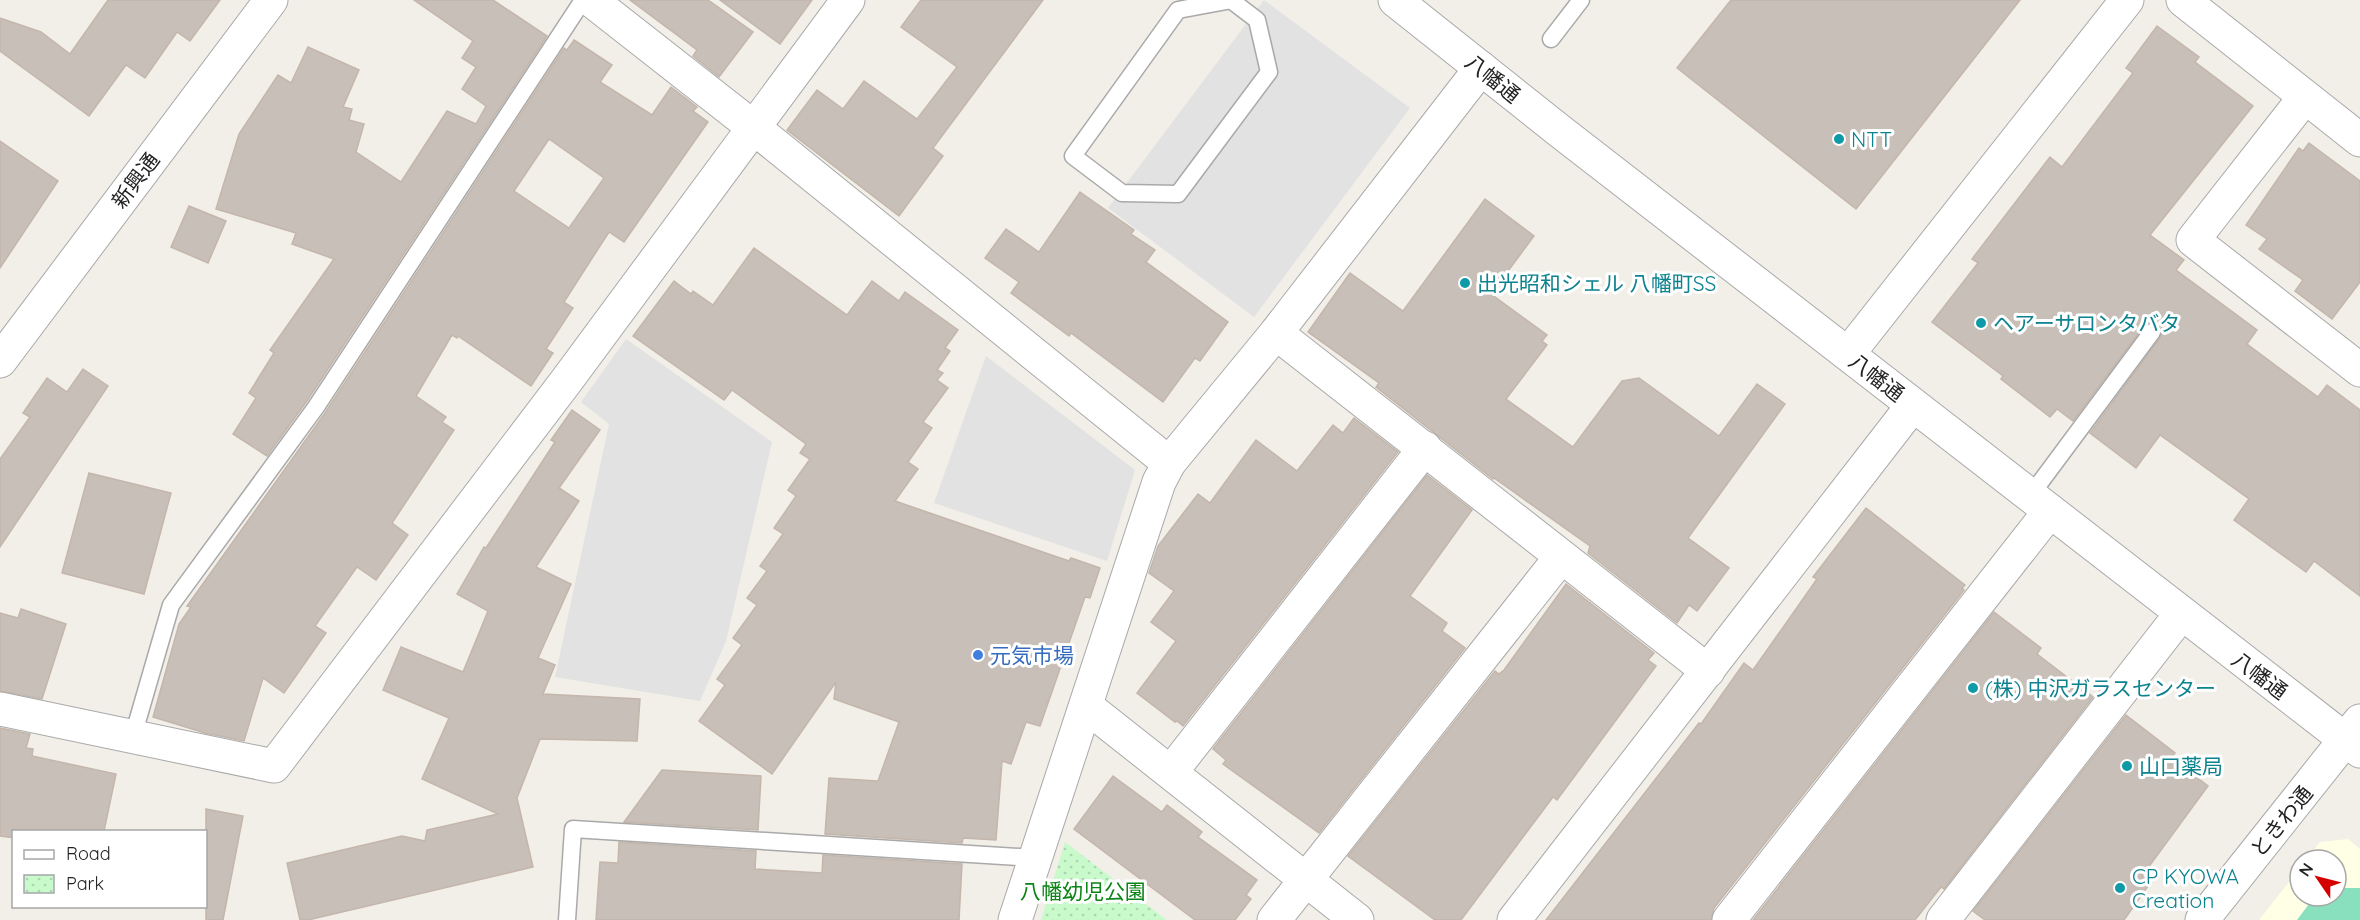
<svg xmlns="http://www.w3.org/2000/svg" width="2360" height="920" font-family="Quicksand,'Noto Sans JP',sans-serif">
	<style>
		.education { fill: #ffffe5 }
		.park { fill: url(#park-dots) }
		.pitch { fill: #88e0be }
		.parking { fill: #e2e2e2 }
		.building { fill: #c7bfb8; stroke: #c4b6ab; stroke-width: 1.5; fill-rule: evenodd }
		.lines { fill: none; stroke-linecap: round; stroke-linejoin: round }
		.service-casing { stroke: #a9a9a9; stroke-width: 19 }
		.minor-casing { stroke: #a9a9a9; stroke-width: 35 }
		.tertiary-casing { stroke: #a9a9a9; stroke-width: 35 }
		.service { stroke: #fff; stroke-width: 16 }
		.minor { stroke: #fff; stroke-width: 33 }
		.tertiary { stroke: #fff; stroke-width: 33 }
		.culture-dot { fill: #0f9aa8; stroke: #fff; stroke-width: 2 }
		.shop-dot { fill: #3f7fe0; stroke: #fff; stroke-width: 2 }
		.labels { text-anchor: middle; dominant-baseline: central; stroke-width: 6; stroke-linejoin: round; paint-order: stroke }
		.street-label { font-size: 21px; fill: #222; stroke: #fff }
		.culture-label { font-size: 21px; fill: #0d838f; stroke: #fff; text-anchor: start }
		.shop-label { font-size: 21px; fill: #366cbe; stroke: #fff; text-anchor: start }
		.park-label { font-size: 21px; fill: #0c8416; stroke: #fff }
	</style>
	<defs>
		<pattern id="park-dots" width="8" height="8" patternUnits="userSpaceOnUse" patternTransform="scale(1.5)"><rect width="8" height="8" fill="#c8facc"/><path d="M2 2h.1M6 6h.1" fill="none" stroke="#acd6af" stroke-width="1.8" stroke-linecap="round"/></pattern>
	</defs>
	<rect width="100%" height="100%" fill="#f2efe9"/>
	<path class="education" d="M2348,839L2360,849V920H2259L2300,868V896H2336V860H2306L2320,842Z"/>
	<path class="park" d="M1065,842L1167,920H1041Z"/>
	<path class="pitch" d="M2336,888H2360V920H2297L2315,896H2336Z"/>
	<g class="parking">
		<path d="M1264,0L1410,108L1254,317L1108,208Z"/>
		<path d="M626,339L772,442L726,641L700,701L555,677L609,424L581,402Z"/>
		<path d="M986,356L1135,470L1107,561L934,503Z"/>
	</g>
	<g class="building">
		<path d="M108,0H220L190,41L177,32L145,78L126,65L89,116L0,51V18L41,32L70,54Z"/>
		<path d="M414,0H493L547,36L307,401L267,456L233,434L256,398L249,393L274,353L270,350L334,259L292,244L296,233L216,209L239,134L278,75L291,83L308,47L359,70L343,107L352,109L349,120L364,124L356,152L401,182L447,111L476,124L486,106L462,89L476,67L462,58L473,41Z"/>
		<path d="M630,0H708L753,32L719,77L693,56L697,50Z"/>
		<path d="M720,0H812L780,44Z"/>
		<path d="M921,0H1043L933,148L943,156L899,216L787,130L817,90L843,109L864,81L917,119L957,67L901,27Z"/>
		<path d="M1731,0H2020L1856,209L1677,68Z"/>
		<path d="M2157,26L2199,57L2195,62L2253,106L2150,235L2184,260L2176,270L2257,330L2247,344L2318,397L2327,385L2360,410V596L2314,561L2306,572L2234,520L2249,499L2160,435L2136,468L2090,433L2160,338L2162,328L2158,323L2148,322L2144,326L2073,421L2057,409L2050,417L2001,379L2003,376L1932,322L1978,263L1972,259L2050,157L2062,167L2133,73L2126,68Z"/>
		<path d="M574,40L612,65L600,82L652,115L671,87L697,107L693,111L708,122L624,242L609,232L564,302L573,308L546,349L553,353L531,386L458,336L457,338L452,335L416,396L446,417L442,422L454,430L392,523L408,535L376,580L357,567L315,626L326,633L284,693L263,678L244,741L205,733L153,717L179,624L191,607L187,606L325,413L564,48L567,50ZM549,139L604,178L569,228L514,191Z"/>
		<path d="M0,141L58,181L0,268Z"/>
		<path d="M2309,143L2360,181V282L2332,319L2295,291L2303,280L2259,249L2267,239L2246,225L2299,148L2303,151Z"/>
		<path d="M1080,192L1134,230L1131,234L1155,250L1146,262L1228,322L1200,361L1195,358L1163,402L1071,333L1069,336L1011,293L1019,282L985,258L1006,229L1039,252Z"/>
		<path d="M1485,199L1534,236L1491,294L1547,335L1542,341L1547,345L1506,399L1573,447L1622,381L1639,378L1719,436L1757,384L1785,404L1688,538L1729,568L1697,611L1689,605L1677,623L1588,553L1590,546L1494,478L1493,479L1376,387L1379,383L1308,332L1350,273L1403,311Z"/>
		<path d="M189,206L226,221L208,263L171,247Z"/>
		<path d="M754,248L847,315L872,281L899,301L905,292L958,330L945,348L950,351L937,370L943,373L937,380L948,388L923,422L932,428L908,462L918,469L895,501L1069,561L1071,558L1100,568L1090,598L1085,597L1040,726L1026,722L1011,764L1002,761L996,840L963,838L962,843L825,834L829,778L878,781L899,722L834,699L836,682L772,774L699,721L725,685L717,679L742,645L733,638L757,605L747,598L767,571L760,566L783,534L774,528L796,496L788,490L810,459L800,453L806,444L732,390L724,400L633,336L674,281L691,294L693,291L713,305Z"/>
		<path d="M83,369L108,386L0,547V459L30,417L23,413L47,378L67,392Z"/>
		<path d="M572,410L600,430L559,488L579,501L536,567L571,584L538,658L555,665L543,694L640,699L637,741L540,739L517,798L533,867L308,920H300L287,863L402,836L425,841L427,830L498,814L422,779L449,718L383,690L401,647L463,672L488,611L457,594L484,547L486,548L555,442L551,440Z"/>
		<path d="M1354,418L1398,452L1183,726L1177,721L1175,722L1137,693L1176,641L1151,622L1174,591L1149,573L1158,546L1198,494L1210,503L1256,440L1297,471L1333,425L1343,433Z"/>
		<path d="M89,473L171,493L144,594L62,573Z"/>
		<path d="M1427,475L1472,510L1410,596L1447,623L1442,631L1465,648L1319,833L1223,764L1226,760L1213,749Z"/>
		<path d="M1866,508L1965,585L1962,588L1964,590L1714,908L1711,920H1546L1699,723L1701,724L1744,663L1753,670L1817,579L1813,577Z"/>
		<path d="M1566,584L1654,653L1648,660L1656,666L1557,800L1553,797L1461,920H1435L1348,856L1495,671L1499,674L1504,670Z"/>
		<path d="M21,609L66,624L42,699L0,691V613L18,618Z"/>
		<path d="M1994,612L2041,648L2037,654L2093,697L1944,889L1941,887L1915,920H1753Z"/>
		<path d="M2126,715L2175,753L2171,758L2208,786L2142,876L2151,882L2124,920H1985L1973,911Z"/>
		<path d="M0,728L30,734L26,748L33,749L32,756L116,774L104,831H14V838L0,836Z"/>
		<path d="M662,770L761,776L758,830L624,822Z"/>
		<path d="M1113,776L1162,812L1167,805L1202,832L1198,837L1257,880L1246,895L1251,899L1235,920H1195L1074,829Z"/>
		<path d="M206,809L243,816L223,920H206Z"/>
		<path d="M619,842L756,851L755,869L822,873L823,855L962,864L959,920H596L600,862L618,863Z"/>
	</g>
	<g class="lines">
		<defs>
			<g id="service">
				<path d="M1232,1L1257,20L1269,72L1178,194L1122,193L1073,156L1178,10L1232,0"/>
				<path d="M1551,39L1581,0"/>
				<path d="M2030,496L2152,332"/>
				<path d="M133,736L171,605L316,407L583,0"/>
				<path d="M567,920L573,829L1035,858"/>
			</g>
			<g id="minor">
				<path d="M591,0L753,127L1169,463"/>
				<path d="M2183,0L2360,140"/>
				<path d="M2305,97L2193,240L2360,370"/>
				<path d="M1276,333L1708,671"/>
				<path d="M1848,354L2127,0"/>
				<path d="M1086,706L1357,920"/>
				<path d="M0,709L274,766L567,380L848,0"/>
				<path d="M1171,772L1425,448"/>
				<path d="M1015,920L1159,482L1169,463L1276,333L1481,68"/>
				<path d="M1274,920L1561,557"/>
				<path d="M1514,920L1913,405"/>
				<path d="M1729,920L2050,511"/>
				<path d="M1943,920L2181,614"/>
			</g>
			<g id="tertiary">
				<path d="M1395,0L1561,132L2360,751"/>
				<path d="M0,361L271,0"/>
				<path d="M2202,920L2360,721"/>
			</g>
		</defs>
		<use href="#service" class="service-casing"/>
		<use href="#minor" class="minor-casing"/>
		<use href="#tertiary" class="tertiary-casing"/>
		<use href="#service" class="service"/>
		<use href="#minor" class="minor"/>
		<use href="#tertiary" class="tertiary"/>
	</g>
	<g class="culture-dot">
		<circle cx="1839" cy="139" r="6"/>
		<circle cx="1465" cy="283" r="6"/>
		<circle cx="1981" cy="323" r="6"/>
		<circle cx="1973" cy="688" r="6"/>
		<circle cx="2127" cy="766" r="6"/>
		<circle cx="2120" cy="888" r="6"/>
	</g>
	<circle class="shop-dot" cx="978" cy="655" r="6"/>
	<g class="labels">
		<g class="street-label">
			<text transform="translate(1493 78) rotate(39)">八幡通</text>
			<text transform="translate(135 180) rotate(-53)">新興通</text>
			<text transform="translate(1877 377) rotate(38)">八幡通</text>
			<text transform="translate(2260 675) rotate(37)">八幡通</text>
			<text transform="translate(2281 821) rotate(-51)">ときわ通</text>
		</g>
		<g class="culture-label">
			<text x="1851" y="139">NTT</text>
			<text x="1477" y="283">出光昭和シェル 八幡町SS</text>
			<text x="1993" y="323">ヘアーサロンタバタ</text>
			<text x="1985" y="688">(株) 中沢ガラスセンター</text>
			<text x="2139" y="766">山口薬局</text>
			<text x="2132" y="876">CP KYOWA<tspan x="2132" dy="24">Creation</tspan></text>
		</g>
		<g class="shop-label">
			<text x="990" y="655">元気市場</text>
		</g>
		<g class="park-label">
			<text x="1083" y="891">八幡幼児公園</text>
		</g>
	</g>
	<rect x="12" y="830" width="195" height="78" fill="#ffffff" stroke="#a7a7a7" stroke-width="1.5"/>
	<rect x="24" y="850" width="30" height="9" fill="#ffffff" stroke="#a7a7a7" stroke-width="1.5"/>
	<text x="66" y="860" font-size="18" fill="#222222">Road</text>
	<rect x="24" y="875" width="30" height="18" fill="url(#park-dots)" stroke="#a7a7a7" stroke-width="1.5"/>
	<text x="66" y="890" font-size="18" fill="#222222">Park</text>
	<g transform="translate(2318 878) rotate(305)"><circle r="28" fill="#ffffff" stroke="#a7a7a7" stroke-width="1.5"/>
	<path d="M0-4.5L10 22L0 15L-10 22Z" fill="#d40000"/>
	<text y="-9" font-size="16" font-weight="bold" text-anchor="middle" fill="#222222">N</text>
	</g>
</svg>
